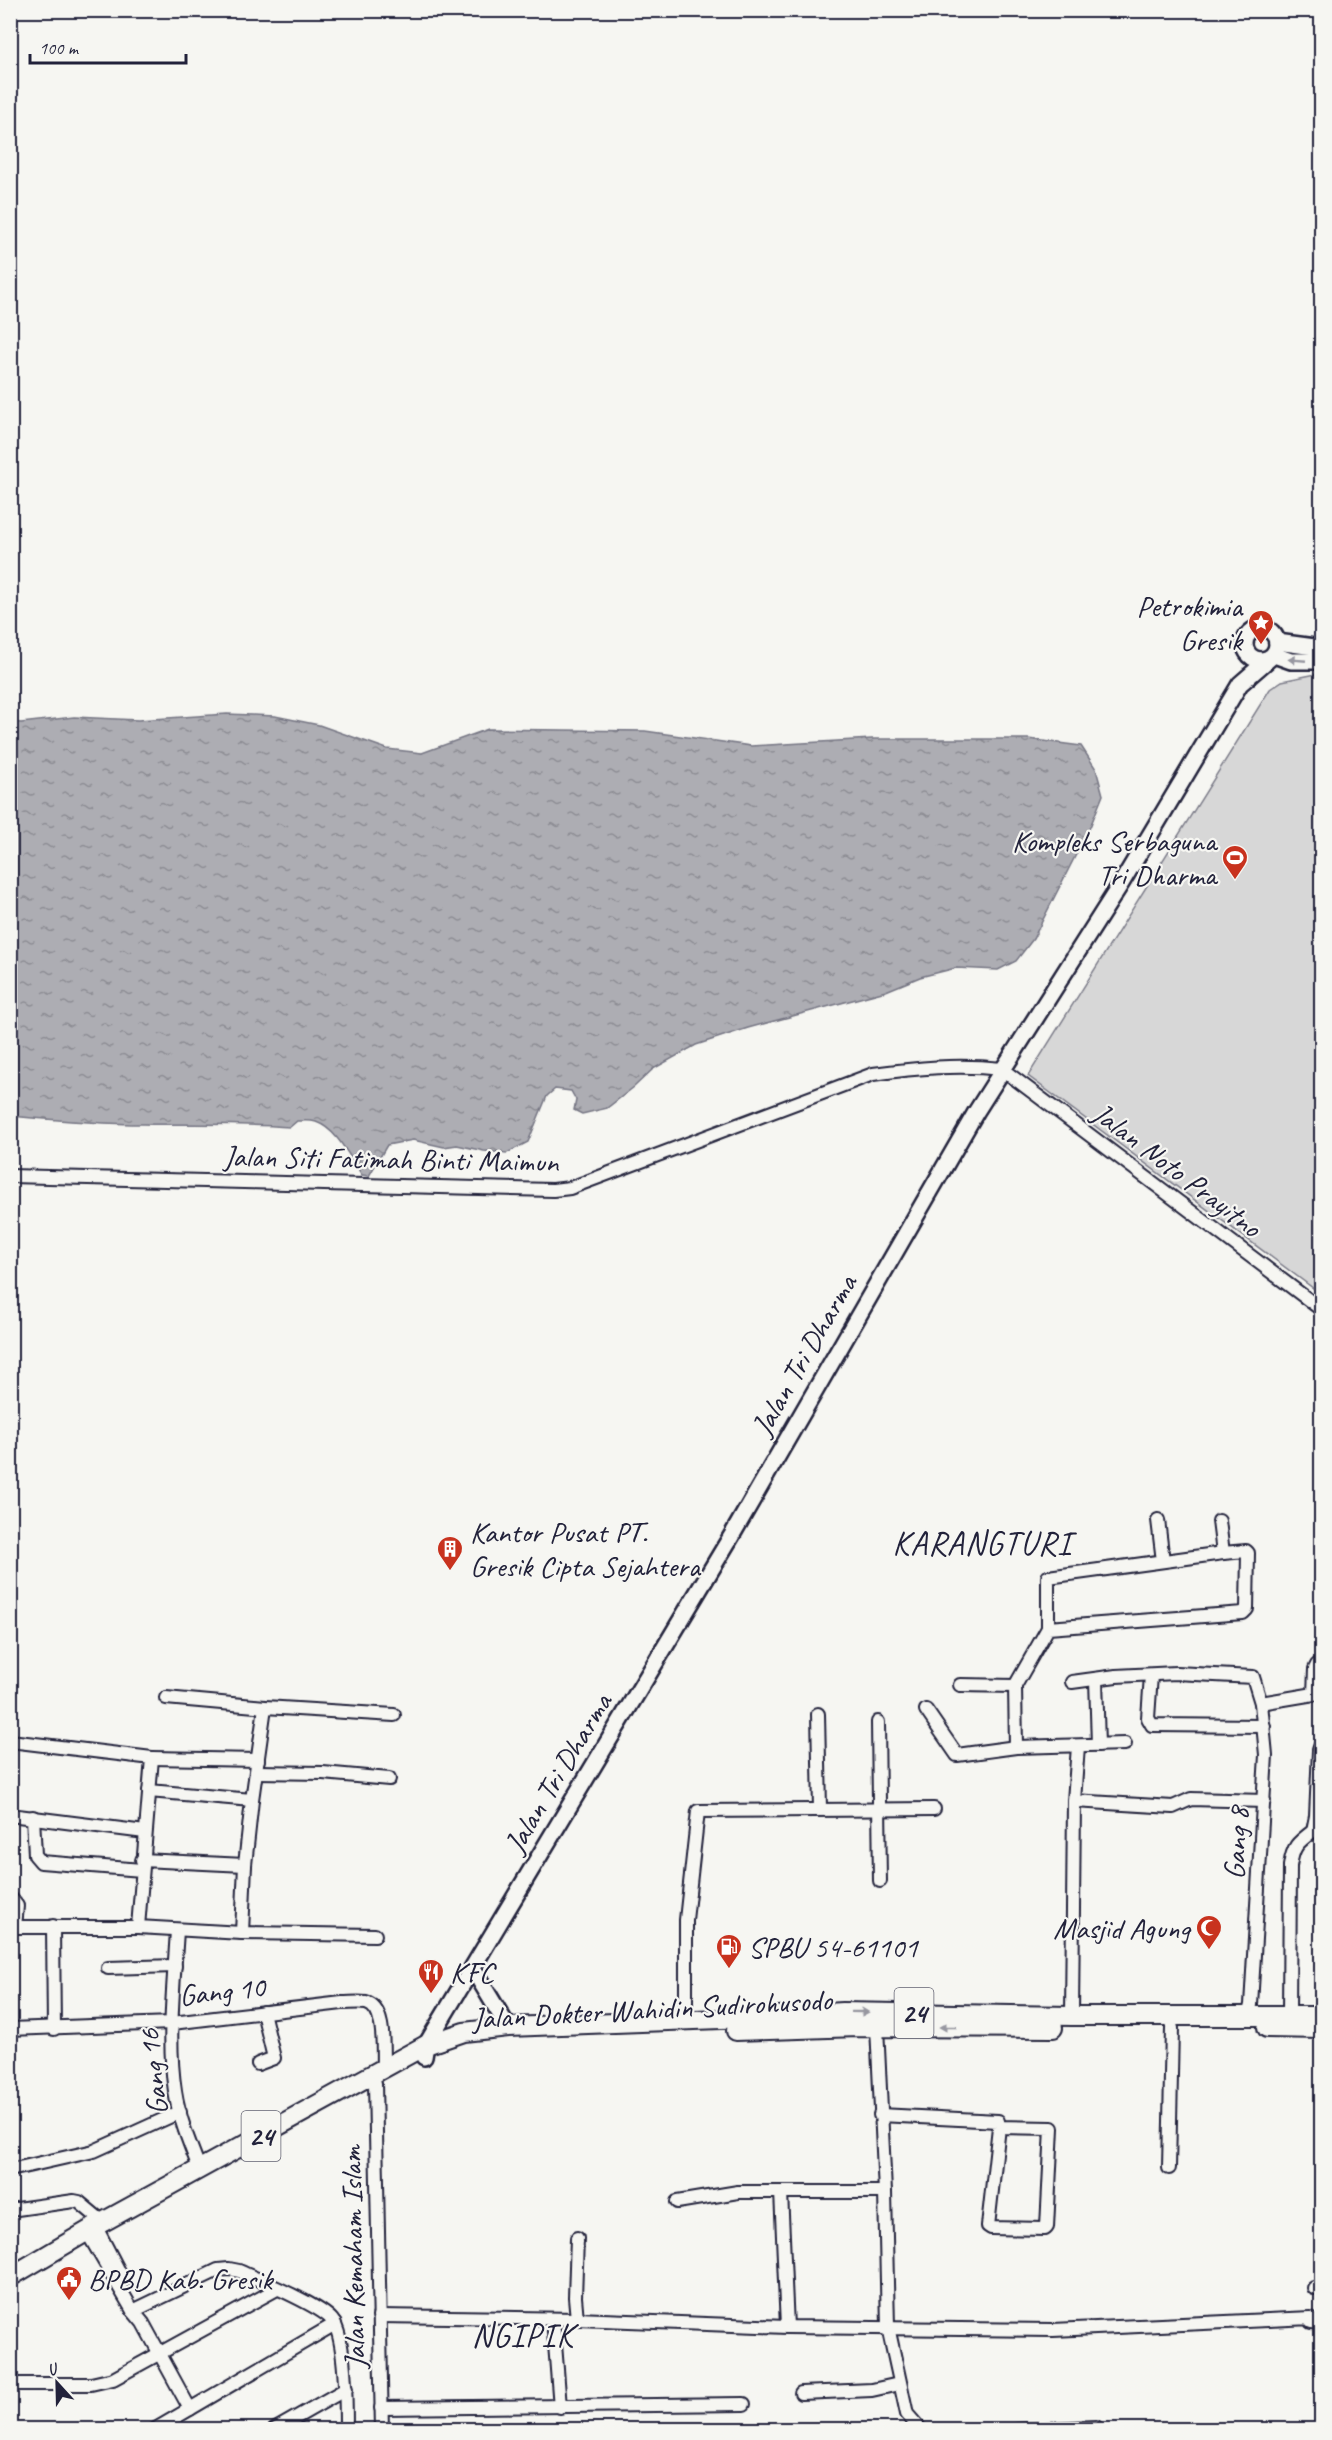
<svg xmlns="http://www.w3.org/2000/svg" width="1332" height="2440" font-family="Caveat,sans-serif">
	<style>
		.green { fill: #d7d7d7; stroke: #7c7c89; stroke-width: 1.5 }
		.water { fill: url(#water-ripples); stroke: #757583; stroke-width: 1.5 }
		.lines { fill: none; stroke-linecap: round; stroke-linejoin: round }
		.minor-casing { stroke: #22223b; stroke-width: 16 }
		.major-casing { stroke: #22223b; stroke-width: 20 }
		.highway-casing { stroke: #22223b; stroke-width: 22 }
		.minor { stroke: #f6f6f2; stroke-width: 12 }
		.major { stroke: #f6f6f2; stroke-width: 15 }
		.highway { stroke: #f6f6f2; stroke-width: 18 }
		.oneway { fill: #9797a0 }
		.labels { text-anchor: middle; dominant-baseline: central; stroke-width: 4.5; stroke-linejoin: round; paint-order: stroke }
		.shield { fill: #f6f6f2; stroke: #626272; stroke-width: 1.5 }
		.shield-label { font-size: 28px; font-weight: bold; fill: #22223b }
		.poi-label { font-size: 30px; fill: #22223b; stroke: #f6f6f2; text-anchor: start }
		.street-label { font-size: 30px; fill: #22223b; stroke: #f6f6f2 }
		.quarter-label { font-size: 33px; letter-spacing: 1.5px; fill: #22223b; stroke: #f6f6f2 }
	</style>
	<defs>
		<pattern id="water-ripples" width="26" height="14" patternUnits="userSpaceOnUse" patternTransform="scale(1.5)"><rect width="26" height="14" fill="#adadb3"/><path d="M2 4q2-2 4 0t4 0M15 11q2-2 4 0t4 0" fill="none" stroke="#8c8c93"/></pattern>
	</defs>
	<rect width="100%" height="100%" fill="#f6f6f2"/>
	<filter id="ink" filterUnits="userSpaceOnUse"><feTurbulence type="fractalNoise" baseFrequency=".0167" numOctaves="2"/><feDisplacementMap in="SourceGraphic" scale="12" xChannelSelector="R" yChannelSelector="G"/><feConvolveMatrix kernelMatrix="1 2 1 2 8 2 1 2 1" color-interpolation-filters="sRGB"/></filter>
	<g filter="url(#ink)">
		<path class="green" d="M1321,673H1322L1321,1294L1028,1076L1270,689L1282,681Z"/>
		<path class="water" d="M227,714L275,716L319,725L387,749L422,753L488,729L645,731L751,746L872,739H1028L1081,746L1096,769L1103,795L1090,827L1033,939L1016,961L998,970L956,968L920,977L886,991L748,1028L696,1045L653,1069L634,1087L607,1108L582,1114L574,1110L576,1100L571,1091L555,1089L547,1096L528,1142L507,1153L484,1151L457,1145L444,1147L413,1140L387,1145L369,1176L362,1175C350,1158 337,1129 316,1122C310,1120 302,1121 297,1121L290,1127C241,1123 192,1125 143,1124C99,1124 55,1120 11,1116V722L21,723L74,717L138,720Z"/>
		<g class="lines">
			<defs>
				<g id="minor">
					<path d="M10,1176L553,1190L570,1188L873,1074C916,1068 958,1064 1002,1069L1322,1310"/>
					<path d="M1158,1520L1163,1561"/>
					<path d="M1219,1521L1223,1553"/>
					<path d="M1151,1675L1148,1718L1152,1725L1264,1726"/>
					<path d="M1096,1679L1098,1745"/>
					<path d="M1072,1682L1116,1676L1176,1673L1253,1677L1261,1703L1266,1755L1251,2005L1248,2016"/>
					<path d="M960,1685L1015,1686"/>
					<path d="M166,1698L265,1707L394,1715"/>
					<path d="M1261,1703L1314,1694L1315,1669L1317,1665L1322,1664"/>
					<path d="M926,1710L957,1755L1016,1747L1125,1744"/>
					<path d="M818,1714L820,1809"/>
					<path d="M878,1722L880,1881"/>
					<path d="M10,1741L152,1758L138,1927L242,1933L375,1935"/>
					<path d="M1078,1746L1074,1801L1173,1807L1191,1799L1264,1801"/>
					<path d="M1016,1747L1015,1686L1048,1628V1577L1223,1553L1246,1551L1248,1553L1247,1609L1243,1613L1048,1628"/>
					<path d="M152,1758L258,1760"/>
					<path d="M257,1772L323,1773L389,1779"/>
					<path d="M149,1791L252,1800L245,1865L242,1933"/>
					<path d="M252,1800L265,1707"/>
					<path d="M10,1815L145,1832"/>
					<path d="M33,1817L35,1855L41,1862L142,1870"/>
					<path d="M142,1860L245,1865"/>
					<path d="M10,1897L17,1906L15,1927H138"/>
					<path d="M53,1926L54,2029"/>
					<path d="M177,1930C174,1983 167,2039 175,2091C179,2118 190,2145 200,2170"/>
					<path d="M108,1968L175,1966"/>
					<path d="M1072,2016L1074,1801"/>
					<path d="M1289,2016L1290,1866C1293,1846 1297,1843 1313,1831L1316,1816L1319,1750L1322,1742"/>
					<path d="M686,2020V1920L698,1811L934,1809"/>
					<path d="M877,2027L885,2192L888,2327L907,2414L921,2430"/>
					<path d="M10,2029L172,2023L342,2003C350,2003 359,2002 366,2003C387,2008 382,2051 383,2069"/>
					<path d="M258,2064L274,2058L263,2012"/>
					<path d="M375,2083L382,2430"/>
					<path d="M880,2115L998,2121L999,2127L988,2226L991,2228L1045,2229L1047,2227L1052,2128L999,2127"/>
					<path d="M1169,2168L1172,2028"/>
					<path d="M10,2170L94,2151L180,2112"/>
					<path d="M677,2202L738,2192H781"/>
					<path d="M10,2210L74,2201L79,2202L103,2222"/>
					<path d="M96,2227L124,2281"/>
					<path d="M87,2232L133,2311L143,2323L190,2409"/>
					<path d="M577,2238L575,2297L577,2319"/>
					<path d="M1314,2288H1322"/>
					<path d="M133,2311L218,2270L229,2269L239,2271C259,2280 320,2305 332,2320C346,2337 346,2406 346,2430"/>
					<path d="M379,2316L577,2319L787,2327L1053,2330L1311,2318V2322L1322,2323"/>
					<path d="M553,2319L560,2407"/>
					<path d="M787,2327L781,2192H885"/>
					<path d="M10,2384H91L113,2379L277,2289"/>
					<path d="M801,2393L872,2390L899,2384"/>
					<path d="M381,2408L744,2404"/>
					<path d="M154,2430L335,2324"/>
					<path d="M274,2430L346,2389"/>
					<path d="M1018,2430L1096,2427"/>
				</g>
				<g id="major">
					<circle cx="1261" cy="644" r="16"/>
					<path d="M1277,642L1322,648"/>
					<path d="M1274,655L1291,661H1322"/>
					<path d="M473,1969L508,2027"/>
					<path d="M424,2057L426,2045L732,1535L976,1112L1122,882L1240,684L1270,658"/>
				</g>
				<g id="highway">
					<path d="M1267,2028L1322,2029"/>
					<path d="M736,2031L858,2027L1053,2028"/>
					<path d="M10,2277L103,2222L426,2045L464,2032L508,2027L748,2018L842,2012L1072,2016H1322"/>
				</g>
			</defs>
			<use href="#minor" class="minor-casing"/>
			<use href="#major" class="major-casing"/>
			<use href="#highway" class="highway-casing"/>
			<use href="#minor" class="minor"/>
			<use href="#major" class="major"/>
			<use href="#highway" class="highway"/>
		</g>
		<defs><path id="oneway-solid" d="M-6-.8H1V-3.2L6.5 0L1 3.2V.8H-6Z" transform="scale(1.5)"/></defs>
		<g class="oneway">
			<use href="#oneway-solid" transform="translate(1297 660) rotate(-175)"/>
			<use href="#oneway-solid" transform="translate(860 2012) rotate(1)"/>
			<use href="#oneway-solid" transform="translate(948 2027) rotate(-180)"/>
		</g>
	</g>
	<defs>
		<symbol id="sight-pin" viewBox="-11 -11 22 30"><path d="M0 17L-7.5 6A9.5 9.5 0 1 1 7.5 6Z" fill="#c8321e" stroke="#f6f6f2"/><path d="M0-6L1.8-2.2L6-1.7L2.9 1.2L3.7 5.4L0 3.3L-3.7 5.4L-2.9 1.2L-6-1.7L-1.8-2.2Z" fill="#fff"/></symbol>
		<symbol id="stadium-pin" viewBox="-11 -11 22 30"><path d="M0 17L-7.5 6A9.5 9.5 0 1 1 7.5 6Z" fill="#c8321e" stroke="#f6f6f2"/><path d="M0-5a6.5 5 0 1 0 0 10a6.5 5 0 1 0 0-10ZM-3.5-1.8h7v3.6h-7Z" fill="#fff"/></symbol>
		<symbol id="building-pin" viewBox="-11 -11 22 30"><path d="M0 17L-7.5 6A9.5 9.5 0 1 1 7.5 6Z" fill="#c8321e" stroke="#f6f6f2"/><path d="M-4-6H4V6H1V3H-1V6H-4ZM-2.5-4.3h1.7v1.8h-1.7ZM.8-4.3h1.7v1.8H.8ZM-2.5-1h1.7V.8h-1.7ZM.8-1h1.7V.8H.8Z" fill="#fff"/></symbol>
		<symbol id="mosque-pin" viewBox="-11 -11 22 30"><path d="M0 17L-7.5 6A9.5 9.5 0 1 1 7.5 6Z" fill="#c8321e" stroke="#f6f6f2"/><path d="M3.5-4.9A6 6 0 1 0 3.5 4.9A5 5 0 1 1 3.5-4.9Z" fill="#fff"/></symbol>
		<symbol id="fuel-pin" viewBox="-11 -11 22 30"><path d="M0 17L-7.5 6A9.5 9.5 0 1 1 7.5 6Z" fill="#c8321e" stroke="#f6f6f2"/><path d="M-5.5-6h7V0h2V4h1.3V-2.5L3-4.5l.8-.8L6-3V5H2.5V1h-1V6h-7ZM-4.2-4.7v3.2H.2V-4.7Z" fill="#fff"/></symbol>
		<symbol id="restaurant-pin" viewBox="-11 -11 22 30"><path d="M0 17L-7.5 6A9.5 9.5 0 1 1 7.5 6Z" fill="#c8321e" stroke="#f6f6f2"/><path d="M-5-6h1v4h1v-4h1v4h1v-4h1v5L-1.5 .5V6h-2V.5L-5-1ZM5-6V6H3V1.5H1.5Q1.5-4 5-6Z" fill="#fff"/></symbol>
		<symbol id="civic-pin" viewBox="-11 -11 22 30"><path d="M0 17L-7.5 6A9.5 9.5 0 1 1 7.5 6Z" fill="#c8321e" stroke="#f6f6f2"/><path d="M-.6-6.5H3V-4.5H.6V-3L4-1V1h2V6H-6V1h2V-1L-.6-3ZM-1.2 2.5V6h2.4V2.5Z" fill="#fff"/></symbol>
	</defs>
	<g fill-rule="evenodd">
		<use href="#sight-pin" x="1246" y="608" width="30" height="40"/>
		<use href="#stadium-pin" x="1220" y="843" width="30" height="40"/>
		<use href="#building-pin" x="435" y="1534" width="30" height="40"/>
		<use href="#mosque-pin" x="1194" y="1913" width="30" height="40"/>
		<use href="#fuel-pin" x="714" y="1932" width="30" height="40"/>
		<use href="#restaurant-pin" x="416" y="1957" width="30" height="40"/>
		<use href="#civic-pin" x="54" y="2264" width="30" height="40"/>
	</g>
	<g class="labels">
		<g class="shield">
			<rect x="894.5" y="1988" width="39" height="50" rx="4.5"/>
			<rect x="241.5" y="2111" width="39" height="50" rx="4.5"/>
		</g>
		<g class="shield-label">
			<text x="914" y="2013">24</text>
			<text x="261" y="2136">24</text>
		</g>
		<g class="poi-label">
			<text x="1242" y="606" text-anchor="end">Petrokimia<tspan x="1242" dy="34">Gresik</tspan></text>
			<text x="1216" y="841" text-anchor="end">Kompleks Serbaguna<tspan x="1216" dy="34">Tri Dharma</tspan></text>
			<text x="470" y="1532">Kantor Pusat PT.<tspan x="470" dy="34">Gresik Cipta Sejahtera</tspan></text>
			<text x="1190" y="1928" text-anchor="end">Masjid Agung</text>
			<text x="748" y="1947">SPBU 54-61101</text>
			<text x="450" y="1972">KFC</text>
			<text x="88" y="2279">BPBD Kab. Gresik</text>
		</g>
		<g class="street-label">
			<text transform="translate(391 1159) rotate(1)">Jalan Siti Fatimah Binti Maimun</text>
			<text transform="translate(1177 1170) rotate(37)">Jalan Noto Prayitno</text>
			<text transform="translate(804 1355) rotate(-60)">Jalan Tri Dharma</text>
			<text transform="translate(558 1773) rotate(-59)">Jalan Tri Dharma</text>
			<text transform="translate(1236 1843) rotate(-86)">Gang 8</text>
			<text transform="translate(222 1991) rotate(-6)">Gang 10</text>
			<text transform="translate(652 2009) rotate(-3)">Jalan Dokter Wahidin Sudirohusodo</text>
			<text transform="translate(153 2072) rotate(-96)">Gang 16</text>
			<text transform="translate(353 2257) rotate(-91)">Jalan Kemaham Islam</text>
		</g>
		<g class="quarter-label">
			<text x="982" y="1543">KARANGTURI</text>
			<text x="523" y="2335">NGIPIK</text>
		</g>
	</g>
	<rect width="1332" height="2440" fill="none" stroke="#f6f6f2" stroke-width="36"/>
	<rect x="18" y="18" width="1296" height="2404" fill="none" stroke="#22223b" stroke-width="2" filter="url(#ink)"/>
	<g transform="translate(57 2383) rotate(338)" stroke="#f6f6f2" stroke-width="4.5" paint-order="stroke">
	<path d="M0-4.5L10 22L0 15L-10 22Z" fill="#22223b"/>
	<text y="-9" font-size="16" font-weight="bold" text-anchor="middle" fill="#22223b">U</text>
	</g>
	<path d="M30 54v9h156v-9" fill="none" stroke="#22223b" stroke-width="3"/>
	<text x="39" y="54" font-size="18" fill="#22223b" stroke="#f6f6f2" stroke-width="4.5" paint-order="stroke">100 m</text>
</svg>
